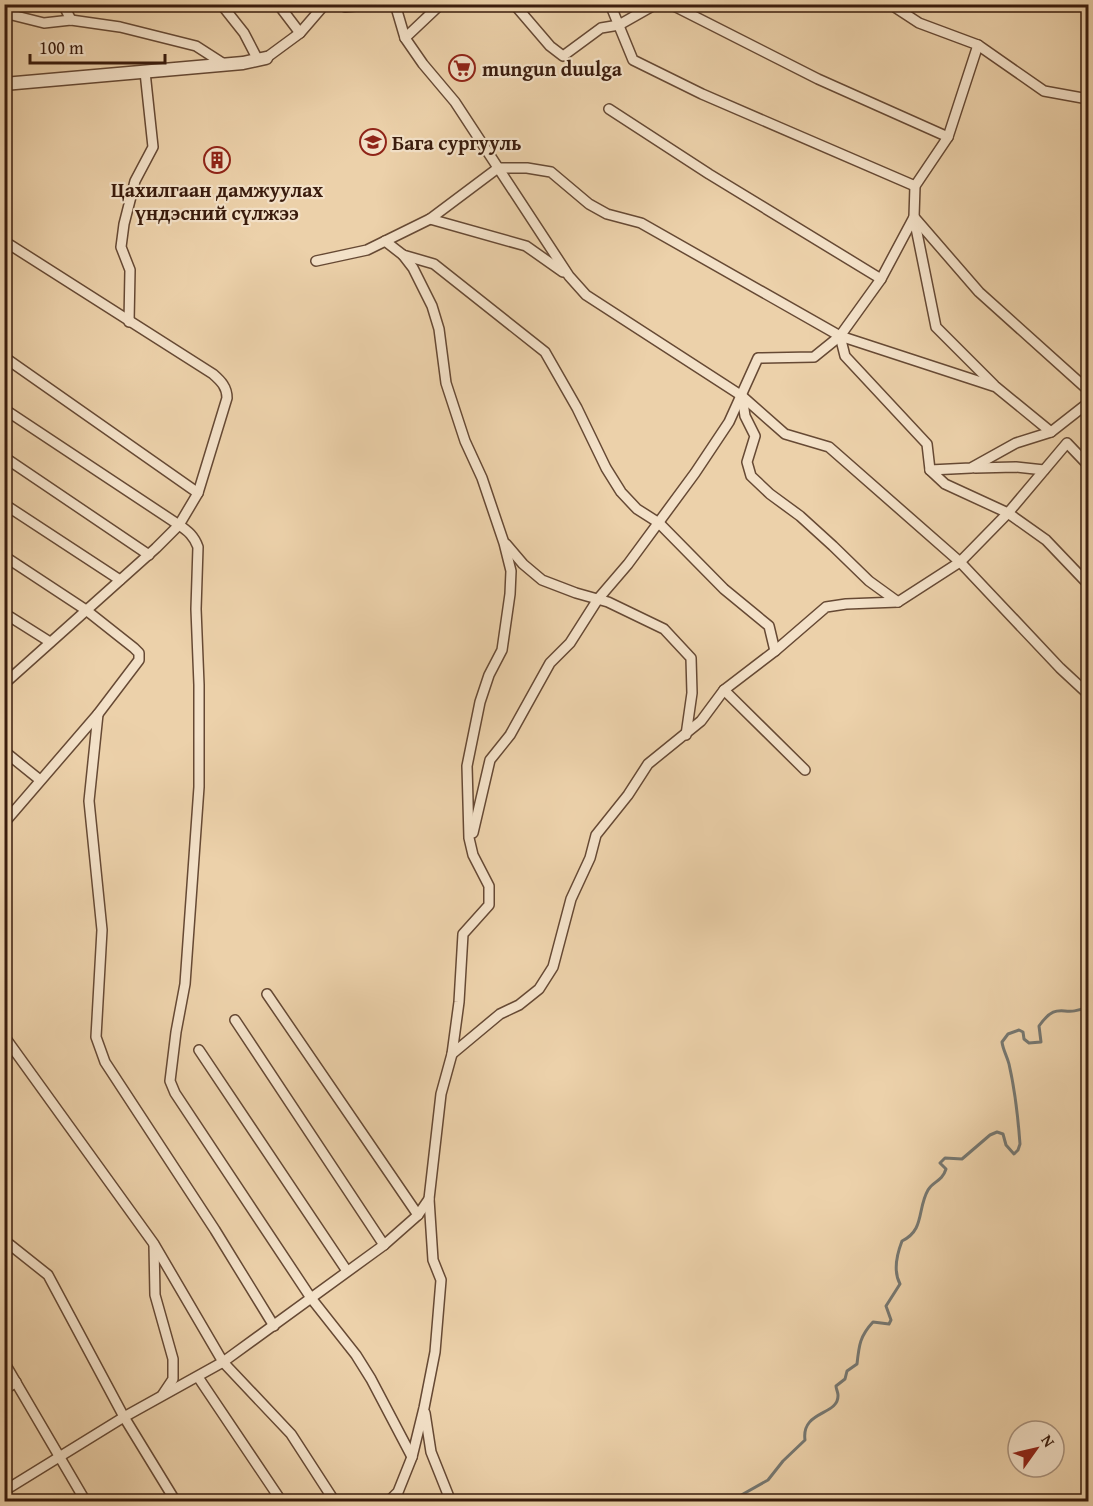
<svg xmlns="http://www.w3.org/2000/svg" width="1093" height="1506" font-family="'Gentium Book Plus',serif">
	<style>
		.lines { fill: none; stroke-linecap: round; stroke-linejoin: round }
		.stream { stroke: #757771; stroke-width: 3 }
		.minor-casing { stroke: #664934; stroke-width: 12 }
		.tertiary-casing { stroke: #664934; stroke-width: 15 }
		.minor { stroke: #f3e1c8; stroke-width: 9 }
		.tertiary { stroke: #f3e1c8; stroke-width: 12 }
		.labels { text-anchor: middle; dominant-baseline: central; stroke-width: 4.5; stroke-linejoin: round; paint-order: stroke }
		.poi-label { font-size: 20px; font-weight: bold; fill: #3a1c0d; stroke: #f3e1c8; text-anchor: start }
	</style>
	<rect width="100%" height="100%" fill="#ecd1aa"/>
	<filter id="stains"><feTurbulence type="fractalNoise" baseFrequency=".00333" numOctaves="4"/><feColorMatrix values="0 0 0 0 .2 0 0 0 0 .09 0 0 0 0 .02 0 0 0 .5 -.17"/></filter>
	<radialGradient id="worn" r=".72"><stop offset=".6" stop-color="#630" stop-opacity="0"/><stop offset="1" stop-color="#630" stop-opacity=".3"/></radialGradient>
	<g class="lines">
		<path class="stream" d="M729,1502L768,1480L783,1461L805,1440C801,1410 839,1416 838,1395C838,1392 836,1389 836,1386L845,1379L847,1371L857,1364C859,1345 860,1336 873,1322L889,1324L891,1320L886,1306L900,1284C893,1271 897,1254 902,1241C925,1230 917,1209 928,1190C933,1181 942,1182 946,1169L940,1163L945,1158L962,1159L990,1135L997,1132L1003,1134L1006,1145L1014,1154L1018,1150L1020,1144C1018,1117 1015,1090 1009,1064C1007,1056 1003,1050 1002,1042L1008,1034L1019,1030L1023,1032L1024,1039L1029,1043L1041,1042L1039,1026C1059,998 1063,1020 1088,1006"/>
		<defs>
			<g id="minor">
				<path d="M63,4L71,20"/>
				<path d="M221,4L244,33L258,60"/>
				<path d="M278,4L300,33"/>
				<path d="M339,4L345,7L376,4"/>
				<path d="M395,4L405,38L423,64L455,102L569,276L586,295L742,396L785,434L829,447L960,562L1060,668L1088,694"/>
				<path d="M514,4L550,46L563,56L601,28L619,25L656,4"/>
				<path d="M610,4L633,60L702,94L915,186"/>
				<path d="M670,4L818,79L948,137"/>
				<path d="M4,13L44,23L71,20L120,27L196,46L224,64"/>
				<path d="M405,38L441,4"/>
				<path d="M978,45L1044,91L1088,99"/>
				<path d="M266,58L300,33L325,4"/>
				<path d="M609,109L709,174L881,279"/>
				<path d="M914,217L979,292L1088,390"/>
				<path d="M914,218L936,327L994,385"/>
				<path d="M430,219L526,246L563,272"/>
				<path d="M4,241L213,374C221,381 227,387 227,398L198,493L179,525L156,548L4,684"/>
				<path d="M385,241L403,255L434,264L545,352L577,408L606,468L621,492L637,509L659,523L724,589L769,626L775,651"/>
				<path d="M316,261L367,250L430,219L498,168H527L551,172L589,204L607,214L641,223L840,336L845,356L927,444L930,470L945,484L1008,513L1046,540L1088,584"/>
				<path d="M129,322L130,270L121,247L124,224L135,181L153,147L145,72"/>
				<path d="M840,336L881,279L914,217L915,186L948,137L978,45L919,23L890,4"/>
				<path d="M4,357L198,493"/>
				<path d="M742,396L745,416L755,436L747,462L751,476L770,494L800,516L833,546L869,581L898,602"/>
				<path d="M4,409L179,525C188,531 194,536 198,547L196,609L199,685V787L185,984L176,1032L170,1081L175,1093L311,1298L356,1355L371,1379L412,1457"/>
				<path d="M4,457L149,555"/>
				<path d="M975,468L1016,467L1044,470"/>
				<path d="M930,470L971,468L1016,443L1051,432L1088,403"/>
				<path d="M4,504L120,580"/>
				<path d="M506,544L523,564L542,580L576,593L608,602L664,629L691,658L692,693L686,735"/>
				<path d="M4,556L86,610L134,648L139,653V660L98,714L4,823"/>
				<path d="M4,613L50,642"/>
				<path d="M724,690L805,770"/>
				<path d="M98,714L89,801L102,930L96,1037L105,1062L215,1230L274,1326"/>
				<path d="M4,751L40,780"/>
				<path d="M473,833L490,760L510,735L550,663L570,643L598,599L628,564L695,473L729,422L758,358L814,357L840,336L996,387L1051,432"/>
				<path d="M267,994L418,1215"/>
				<path d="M235,1020L384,1245"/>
				<path d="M4,1036L154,1244L223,1362L291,1434L335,1502"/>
				<path d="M199,1050L347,1271"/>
				<path d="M452,1054L500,1014L519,1005L539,989L553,967L571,899L590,858L596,835L628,795L648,764L701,721L724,690L775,651L826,607L846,604L898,602L960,562L1008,513L1067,443L1088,465"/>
				<path d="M4,1240L48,1275L124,1417L176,1502"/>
				<path d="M154,1245L155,1295L173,1359V1379L163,1394"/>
				<path d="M4,1362L86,1502"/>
				<path d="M198,1377L282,1502"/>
				<path d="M4,1390L16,1382"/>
				<path d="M425,1413L431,1452L451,1502"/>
				<path d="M4,1491L124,1417L223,1362L384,1245L418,1215L429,1199L441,1094L452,1054L459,1002L463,934L489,905V886L473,855L469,838L467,766L480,702L489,675L502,650L510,594L511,571L504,543L482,478L465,441L446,383L439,329L432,306L413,268L403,255"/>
				<path d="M388,1502L398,1492L412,1457L424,1408L435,1352L441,1280L433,1260L429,1199"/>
			</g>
			<path id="tertiary" d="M4,84L243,63L266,58"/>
		</defs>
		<use href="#minor" class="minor-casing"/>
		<use href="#tertiary" class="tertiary-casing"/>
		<use href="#minor" class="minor"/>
		<use href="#tertiary" class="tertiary"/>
	</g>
	<defs>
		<symbol id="supermarket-ring" viewBox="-11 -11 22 22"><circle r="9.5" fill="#f3e1c8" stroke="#8f2418" stroke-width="1.5"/><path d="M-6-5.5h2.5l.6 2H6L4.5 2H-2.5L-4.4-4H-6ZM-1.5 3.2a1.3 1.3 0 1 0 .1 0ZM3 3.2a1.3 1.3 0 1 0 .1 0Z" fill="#8f2418"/></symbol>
		<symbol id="school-ring" viewBox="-11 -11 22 22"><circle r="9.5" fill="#f3e1c8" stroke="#8f2418" stroke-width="1.5"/><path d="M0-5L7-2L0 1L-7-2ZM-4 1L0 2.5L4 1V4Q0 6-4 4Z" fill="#8f2418"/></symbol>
		<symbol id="building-ring" viewBox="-11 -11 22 22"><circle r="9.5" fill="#f3e1c8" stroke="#8f2418" stroke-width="1.5"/><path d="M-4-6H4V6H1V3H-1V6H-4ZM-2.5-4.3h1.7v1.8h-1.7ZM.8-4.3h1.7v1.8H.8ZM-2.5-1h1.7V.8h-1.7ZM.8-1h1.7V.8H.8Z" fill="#8f2418"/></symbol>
	</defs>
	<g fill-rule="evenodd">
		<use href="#supermarket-ring" x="447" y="53" width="30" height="30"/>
		<use href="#school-ring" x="358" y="127" width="30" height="30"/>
		<use href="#building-ring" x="202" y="145" width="30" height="30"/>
	</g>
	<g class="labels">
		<g class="poi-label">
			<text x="482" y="68">mungun duulga</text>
			<text x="392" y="142">Бага сургууль</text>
			<text x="217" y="189" text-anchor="middle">Цахилгаан дамжуулах<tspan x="217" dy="23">үндэсний сүлжээ</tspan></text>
		</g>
	</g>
	<rect width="1093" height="1506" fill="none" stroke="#ecd1aa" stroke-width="24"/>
	<rect x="6" y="6" width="1081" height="1494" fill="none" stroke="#3a1c0d" stroke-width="3"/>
	<rect x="12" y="12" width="1069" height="1482" fill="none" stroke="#3a1c0d" stroke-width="1.5"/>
	<g transform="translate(1036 1449) rotate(56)"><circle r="28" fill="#f3e1c8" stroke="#a9927d" stroke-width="1.5"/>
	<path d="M0-4.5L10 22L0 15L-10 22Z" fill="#8f2418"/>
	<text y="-9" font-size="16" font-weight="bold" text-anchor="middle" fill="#3a1c0d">N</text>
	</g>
	<path d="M30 54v9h135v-9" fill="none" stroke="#3a1c0d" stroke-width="3"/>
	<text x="39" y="54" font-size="18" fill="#3a1c0d" stroke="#f3e1c8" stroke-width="4.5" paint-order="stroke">100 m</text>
	<rect width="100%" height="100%" filter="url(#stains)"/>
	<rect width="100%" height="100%" fill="url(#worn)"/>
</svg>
